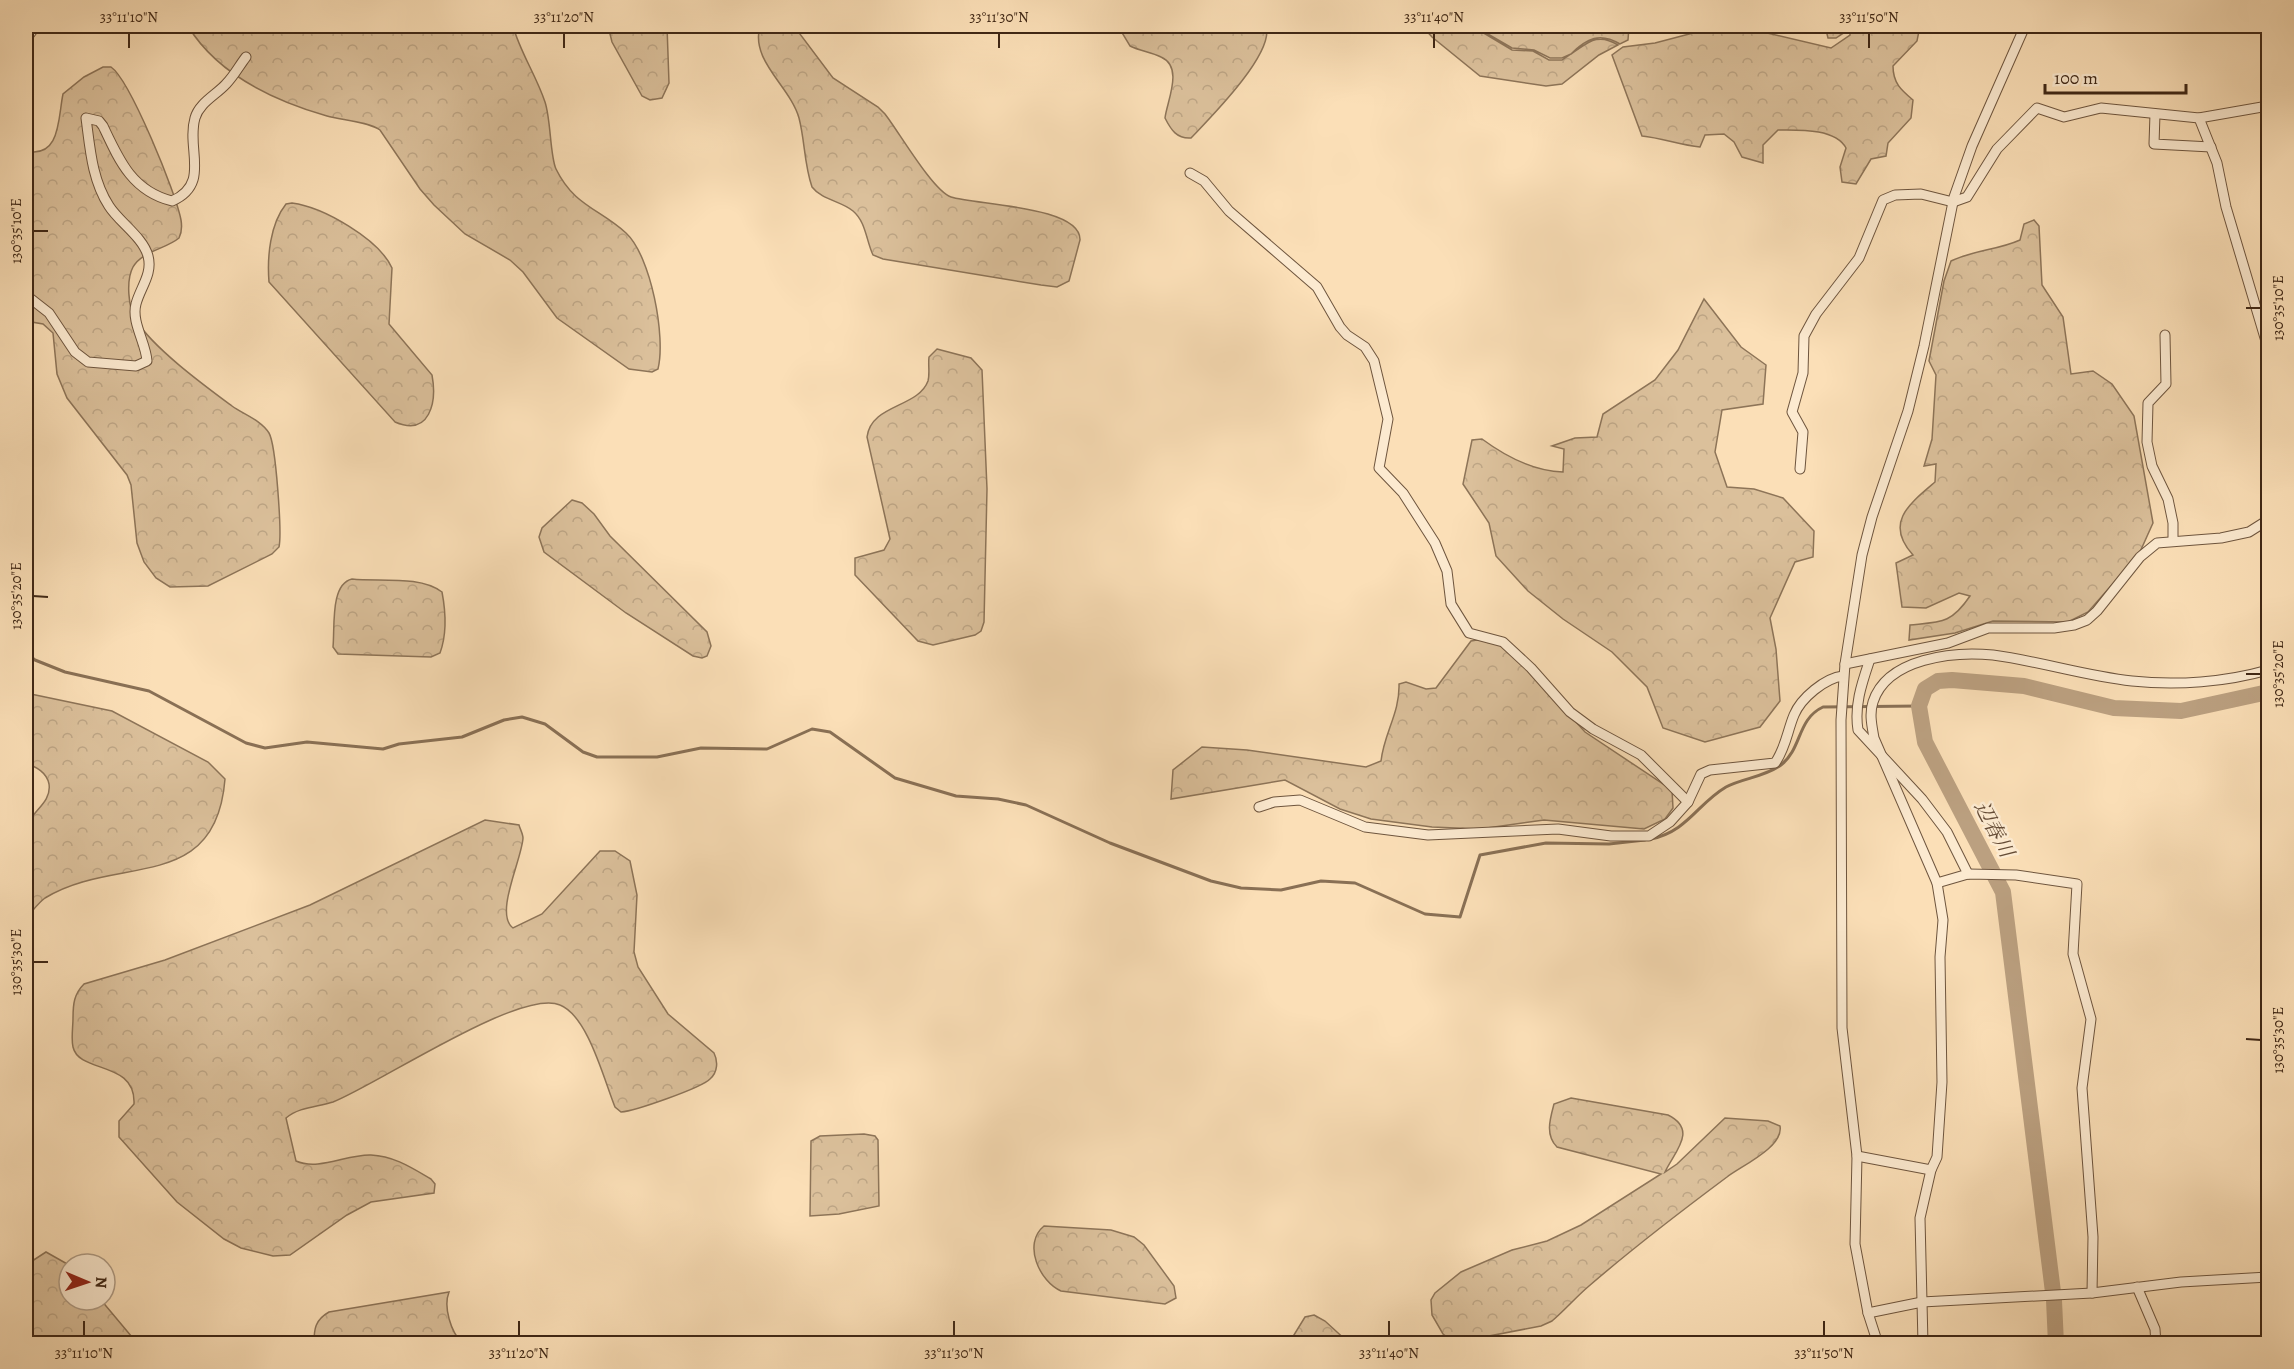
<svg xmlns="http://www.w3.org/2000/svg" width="2294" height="1369" font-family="Alegreya,'Noto Serif JP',serif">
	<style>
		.forest { fill: url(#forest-crowns); stroke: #8d7458; stroke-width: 1.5 }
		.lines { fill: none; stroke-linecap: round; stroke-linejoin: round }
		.stream { stroke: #897055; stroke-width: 3 }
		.river { stroke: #bba080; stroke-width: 16 }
		.minor-casing { stroke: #6e553e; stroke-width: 11 }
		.minor { stroke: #fcead0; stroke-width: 9 }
		.ticks { fill: none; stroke: #3f2715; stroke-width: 2 }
		.labels { text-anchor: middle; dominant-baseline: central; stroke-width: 5; stroke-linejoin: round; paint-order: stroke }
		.water-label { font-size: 20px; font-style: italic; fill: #644b35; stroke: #fcead0 }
		.neatline { fill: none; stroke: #3f2715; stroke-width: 2 }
		.ticks-label { font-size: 15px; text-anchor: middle; fill: #3f2715 }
	</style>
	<defs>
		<pattern id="forest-crowns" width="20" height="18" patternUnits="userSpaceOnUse" patternTransform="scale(1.5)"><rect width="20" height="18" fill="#dbc09b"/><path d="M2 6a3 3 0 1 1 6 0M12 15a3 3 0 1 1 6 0" fill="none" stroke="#bda585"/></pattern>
	</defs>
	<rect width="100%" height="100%" fill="#fbdfb7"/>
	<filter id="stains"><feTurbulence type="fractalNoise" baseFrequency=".00333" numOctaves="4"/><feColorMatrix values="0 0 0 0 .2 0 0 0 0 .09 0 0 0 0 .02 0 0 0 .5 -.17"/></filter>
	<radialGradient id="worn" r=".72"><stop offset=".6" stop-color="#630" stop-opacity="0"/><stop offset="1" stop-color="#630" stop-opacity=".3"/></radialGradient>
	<g class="forest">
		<path d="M188,26H513C520,52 536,75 545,102C551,120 550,156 556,169C574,206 600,209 626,233C651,256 666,337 658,369L652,372L629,369L557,318L523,272L510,260L465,234L434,205L420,189L380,130C369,122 342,120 327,116C275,101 217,74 188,26Z"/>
		<path d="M608,26H667L669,83L662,98L650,100L642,96L612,42Z"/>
		<path d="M760,26H791L797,30L833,78L878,107L885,114C899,132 933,191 951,197C976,205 1081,206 1080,240L1069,281L1057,287L1041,285L883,259L873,255C866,240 866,222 853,211C841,201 822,200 812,187C804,164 805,141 799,118C790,86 750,61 760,26Z"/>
		<path d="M1118,26H1266C1275,53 1210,118 1191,138C1177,139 1171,130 1165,118C1167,101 1184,67 1161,57C1151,52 1140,51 1130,46Z"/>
		<path d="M1422,26H1472L1512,50L1533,51L1549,60H1562L1571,54L1562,58H1550L1534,50L1512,48L1474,26H1629L1628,40L1620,44C1600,32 1587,38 1571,54C1588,43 1597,32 1618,45L1599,55L1562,84L1546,86L1480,76L1432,37Z"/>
		<path d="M1739,26H1752L1763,32L1831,48L1850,35V29H1840L1838,33L1842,34L1836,38H1828L1826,30L1806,26H1920L1917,41L1893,66C1893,83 1901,90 1913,100L1911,118L1888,143L1886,156L1871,159L1856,184L1842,182L1840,167L1846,148C1835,128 1798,130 1778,130L1763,145V163L1742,157L1734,142L1724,134L1705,135L1700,147C1680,145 1662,138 1642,136L1612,55L1623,47L1655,43L1693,33Z"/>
		<path d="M103,67H111C130,80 176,193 181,220C182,226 182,232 179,238C166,249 142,251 133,267C126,280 128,308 136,320C153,348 205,386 232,406C243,414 261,420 269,433C276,445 282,533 279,547L272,554L208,586L170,587L156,578L144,562L137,543L131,485L127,475L67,398L57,374L53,333L43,324L26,321V151C61,159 58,117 63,94L84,77Z"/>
		<path d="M292,203C323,207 379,239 392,268L389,324L432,375C437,402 430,437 395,422L269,282C267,257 270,224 286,204Z"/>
		<path d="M2034,220L2039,226L2042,285L2063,317L2071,374L2093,371L2112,384L2134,416L2153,523L2139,554L2088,612L2068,622L1993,621L1955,633L1909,640L1910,625C1941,622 1951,624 1970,596L1959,593L1926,608L1902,607L1896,563L1913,555C1884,523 1909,504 1935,482L1936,464L1924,466L1932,439L1936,375L1929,361L1944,281L1951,261C1974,250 1998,250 2020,240L2024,224Z"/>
		<path d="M1704,299L1741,347L1766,365L1763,404L1722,410L1715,452L1727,487L1754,489L1783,498L1814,531L1813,557L1795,562L1770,618L1776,649L1780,701L1760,727L1705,742L1663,728L1647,687L1612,652L1563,619L1528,591L1496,556L1489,523L1463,484L1472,440L1482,439C1505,456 1534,471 1563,472L1564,449L1552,446L1575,438L1597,437L1603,414L1655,380L1678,350Z"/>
		<path d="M937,349L971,358L982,370L987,489L984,622L981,631L975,635L933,645L918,641L855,575V558L884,550L890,539L867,437C871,404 918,408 928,381C930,374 928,365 929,357Z"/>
		<path d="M572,500L582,503L594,514L610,536L707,632L711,646L707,656L702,658L693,656L626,613L544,552L539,537L542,528Z"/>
		<path d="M352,579C379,582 420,575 442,592C446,613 447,634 440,653L431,657L338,654L333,647C335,627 330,584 352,579Z"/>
		<path d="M1483,639L1507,646L1585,732L1672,790L1673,808L1665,819L1644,829L1544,820L1480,829L1432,827L1371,819L1340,809L1285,780L1171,799L1173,770L1202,747L1247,750L1366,767L1381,761C1384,733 1400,713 1399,684L1406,682L1426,689L1436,688L1471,641Z"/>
		<path d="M26,693L112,711L208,762L225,779C216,895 116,854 45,898C38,903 32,912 26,918C25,896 21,848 26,829C29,812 52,804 49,784C47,773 36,766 26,764Z"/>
		<path d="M485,820L519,825C520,829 523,834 523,838C522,859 494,914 513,928L542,914L600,851H615L630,861L637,895L634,952L638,967L668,1014L714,1053C718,1061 718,1072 710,1079C701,1088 635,1111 621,1112L615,1107C604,1080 588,1016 560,1005C520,988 377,1085 333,1102C317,1107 299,1107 286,1118L296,1161C319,1171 347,1154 371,1155C394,1156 412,1168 431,1179L435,1184L434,1193L371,1202L347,1215L290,1255L273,1256L241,1248L224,1239L177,1202L119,1137V1121L134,1104C136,1060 79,1074 73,1047C71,1039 73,1027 73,1018C73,1004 74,994 84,984L165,960L310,905Z"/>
		<path d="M1571,1098L1668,1115C1698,1130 1675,1151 1665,1172L1677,1164L1725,1118L1768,1121L1780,1126C1784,1147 1741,1166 1727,1177C1680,1212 1633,1248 1589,1286C1576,1297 1565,1310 1552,1321L1541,1326L1463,1341L1450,1339L1443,1334L1432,1315L1431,1300L1435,1293L1461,1272L1512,1250L1547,1241L1581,1225L1661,1174L1557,1147C1545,1135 1550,1119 1554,1104Z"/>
		<path d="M864,1134L875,1136L878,1140L879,1206L839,1214L810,1216L811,1141L820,1136Z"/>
		<path d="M1044,1226L1111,1230L1134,1237L1144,1245L1174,1286L1176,1298L1165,1304L1061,1291C1040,1282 1022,1244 1044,1226Z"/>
		<path d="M46,1252L69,1265V1300H101L137,1343H26V1265Z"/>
		<path d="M449,1292C443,1307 451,1332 462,1343H314C314,1329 315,1320 329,1312Z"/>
		<path d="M1314,1315L1325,1321L1349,1343H1289L1305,1317Z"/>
	</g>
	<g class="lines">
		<g class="stream">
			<path d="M26,653L35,660L65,672L149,691L246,743L265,748L307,742L383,749L399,744L462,737L504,720L522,717L545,724L583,752L597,757H657L701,748L767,749L812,729L830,732L895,778L956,796L998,799L1026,805L1110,843L1211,881L1241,888L1281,890L1321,881L1355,883L1425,914L1460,917L1480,855L1546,843L1609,844L1645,840"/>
			<path d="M1651,839C1688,831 1697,804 1726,787C1743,778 1765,777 1781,765C1802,749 1797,719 1823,707L1919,706"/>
		</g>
		<path class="river" d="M2056,1344L2054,1300L2003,892L1925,742L1919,706L1925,689L1938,681L1952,680L2024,686L2114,708L2181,711L2268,692"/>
		<defs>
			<g id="minor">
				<path d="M26,39L36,26"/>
				<path d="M2155,114L2154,144L2211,147"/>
				<path d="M2199,118L2217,163L2226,207L2268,348"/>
				<path d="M1190,173L1204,181L1229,211L1317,287L1340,327L1347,335L1365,347L1374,361L1388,419L1379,468L1403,493L1435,543L1447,571L1451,604L1469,633L1503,642L1531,668L1570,712L1593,729L1641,755L1688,802"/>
				<path d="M26,295L49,313L75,352L88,362L136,366L147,361C146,343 131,322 136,304C140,288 153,274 148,256C143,237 119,222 109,206C92,180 90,148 86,118L99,121L103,126C119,160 132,191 172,201C211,184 186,149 195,118C199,103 216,95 226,84C234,76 239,66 246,57"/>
				<path d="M2165,335L2166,384L2148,403L2147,442L2152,466L2168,499L2173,523V540"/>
				<path d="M1800,469L1803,432L1792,412L1803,373L1804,336L1816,314L1859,258L1883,200L1895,195L1921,194L1953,202L1967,197L1997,149L2037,108L2064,117L2101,108L2199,118L2262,107L2268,110"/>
				<path d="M1870,659C1862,683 1854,705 1858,730L1922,799L1947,832L1968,874"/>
				<path d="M1845,664L1948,643L1988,628H2054L2074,625L2087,620L2097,611L2140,557L2157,543L2221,538L2249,532L2268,520"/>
				<path d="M1259,807L1274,802L1300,800L1365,827L1428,835L1558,829L1611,836H1649L1670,822L1688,802L1701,774L1710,770L1775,763C1786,747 1787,732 1794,715C1801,698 1825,678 1843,676"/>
				<path d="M1937,883L1968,874L2016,875L2077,884L2073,954L2091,1019L2082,1088L2093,1237L2092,1293"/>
				<path d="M1857,1156L1931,1170"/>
				<path d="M2137,1287L2155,1329L2156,1344"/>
				<path d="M1868,1313L1922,1302L2092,1293L2181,1282L2268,1277"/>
				<path d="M1878,1344L1868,1313L1855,1244L1857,1156L1842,1028L1841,720L1845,664L1862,555L1872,517L1908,411L1924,346L1954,197L1972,146L2025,26"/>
				<path d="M1923,1344L1920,1218L1931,1170L1937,1157L1942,1082L1940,957L1943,920L1937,883L1874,738C1872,726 1869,714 1873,702C1887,658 1954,651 1993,655C2039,661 2085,676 2132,681C2177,686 2226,682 2268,670"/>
			</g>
		</defs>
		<use href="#minor" class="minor-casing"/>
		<use href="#minor" class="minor"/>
	</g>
	<path class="ticks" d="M129,48V33M564,48V33M999,48V33M1434,48V33M1869,48V33M33,231H48M2246,308H2261M33,596L48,597M2246,674H2261M33,962H48M2246,1039L2261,1040M84,1336V1321M519,1336V1321M954,1336V1321M1389,1336V1321M1824,1336V1321"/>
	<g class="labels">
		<g class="water-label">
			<text transform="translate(1994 829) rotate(62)">辺春川</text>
		</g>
	</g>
	<rect width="2294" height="1369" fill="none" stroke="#fbdfb7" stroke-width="66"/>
	<g transform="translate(87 1282) rotate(92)"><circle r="28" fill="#fcead0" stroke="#b09c85" stroke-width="1.5"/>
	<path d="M0-4.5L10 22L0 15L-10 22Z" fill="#8f2418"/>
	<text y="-9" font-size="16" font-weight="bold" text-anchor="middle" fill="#3f2715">N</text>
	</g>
	<path d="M2045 84v9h141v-9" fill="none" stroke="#3f2715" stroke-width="3"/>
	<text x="2054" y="84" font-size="18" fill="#3f2715" stroke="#fcead0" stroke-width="4.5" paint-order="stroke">100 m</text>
	<rect x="33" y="33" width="2228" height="1303" class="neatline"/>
	<g class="ticks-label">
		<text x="129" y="22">33°11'10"N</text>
		<text x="564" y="22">33°11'20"N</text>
		<text x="999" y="22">33°11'30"N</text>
		<text x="1434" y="22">33°11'40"N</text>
		<text x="1869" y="22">33°11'50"N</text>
		<text transform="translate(16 231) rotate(-90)" y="5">130°35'10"E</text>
		<text transform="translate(2278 308) rotate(-90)" y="5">130°35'10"E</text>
		<text transform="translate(16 596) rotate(-90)" y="5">130°35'20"E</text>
		<text transform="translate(2278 674) rotate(-90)" y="5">130°35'20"E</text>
		<text transform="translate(16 962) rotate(-90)" y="5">130°35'30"E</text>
		<text transform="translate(2278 1040) rotate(-90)" y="5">130°35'30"E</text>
		<text x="84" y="1358">33°11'10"N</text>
		<text x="519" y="1358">33°11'20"N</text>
		<text x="954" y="1358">33°11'30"N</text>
		<text x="1389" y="1358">33°11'40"N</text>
		<text x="1824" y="1358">33°11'50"N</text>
	</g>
	<rect width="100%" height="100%" filter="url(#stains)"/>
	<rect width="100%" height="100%" fill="url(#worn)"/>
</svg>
